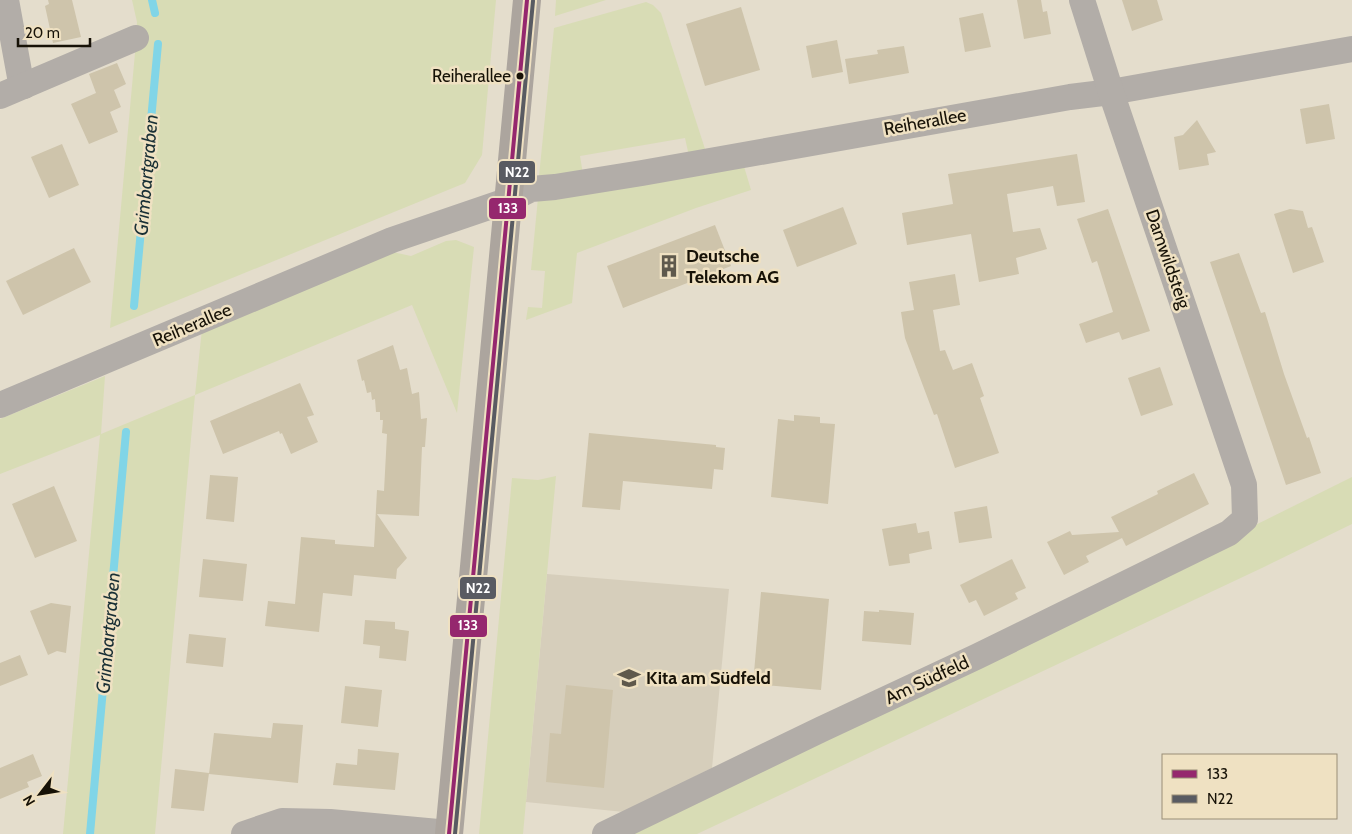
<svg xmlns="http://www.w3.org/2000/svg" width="1352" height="834" font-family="Cabin,sans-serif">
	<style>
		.education { fill: #d6cebb }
		.green { fill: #d8dcb5 }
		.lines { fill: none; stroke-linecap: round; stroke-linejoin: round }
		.stream { stroke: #81d5e7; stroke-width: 8 }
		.building { fill: #cec4ab }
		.minor { stroke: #b2ada8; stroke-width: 26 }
		.major { stroke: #aca59e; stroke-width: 28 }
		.bus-1-casing { stroke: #efe1c2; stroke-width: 8 }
		.bus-2-casing { stroke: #efe1c2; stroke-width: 8 }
		.bus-1 { stroke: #95276e; stroke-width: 4 }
		.bus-2 { stroke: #595b62; stroke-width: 4 }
		.bus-dot { fill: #171207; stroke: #efe1c2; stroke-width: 2 }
		.labels { text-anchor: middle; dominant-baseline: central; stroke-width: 5; stroke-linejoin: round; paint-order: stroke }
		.bus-label { font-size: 17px; fill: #171207; stroke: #efe1c2; text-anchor: end }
		.street-label { font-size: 18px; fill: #171207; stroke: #efe1c2 }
		.poi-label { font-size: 18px; font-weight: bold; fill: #171207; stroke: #efe1c2; text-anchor: start }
		.water-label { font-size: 19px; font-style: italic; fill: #192f35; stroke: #efe1c2 }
		.line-badge { stroke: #efe1c2; stroke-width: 2 }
		.badge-label { font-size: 14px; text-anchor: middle; font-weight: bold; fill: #fff }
	</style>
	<rect width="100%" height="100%" fill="#e4ddcc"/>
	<path class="education" d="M547,574L729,589L712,768L624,812L526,802Z"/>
	<g class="green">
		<path d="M132,0H496L482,155L465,183L110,328L135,53L137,22Z"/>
		<path d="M556,0H606L555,16Z"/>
		<path d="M646,2L653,5L661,13L706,152L689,156L685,138L580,156L583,174L539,176L554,28Z"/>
		<path d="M743,163L751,190L696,208L577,253L572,303L526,320L528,307L542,308L545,271L531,270L538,198Z"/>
		<path d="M456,240L474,247L457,413L412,305L195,395L155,834H63L100,435L0,474V419L105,376L101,434L195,395L202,329L388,251L411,256L446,241Z"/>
		<path d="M556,476L523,834H479L512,478L538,480Z"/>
		<path d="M1352,477V524L1264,567L697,834H620L869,717Z"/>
	</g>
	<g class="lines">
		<g class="stream">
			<path d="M152,0L155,13"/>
			<path d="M134,306L158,44"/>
			<path d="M90,834L126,432"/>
		</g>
	</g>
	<g class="building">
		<path d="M48,0H72L81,37L53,43L45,6L49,4Z"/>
		<path d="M1017,0H1041L1043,12L1047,11L1051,34L1024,39Z"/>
		<path d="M1122,0H1157L1163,20L1132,31Z"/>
		<path d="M741,7L760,70L705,86L686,24Z"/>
		<path d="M983,13L991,47L965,52L959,18Z"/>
		<path d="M837,40L843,72L812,78L806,46Z"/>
		<path d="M904,46L909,73L849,84L845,59L878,54L877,50Z"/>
		<path d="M117,63L126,84L114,90L121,107L110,112L118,132L89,144L71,104L96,93L89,74Z"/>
		<path d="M1329,104L1335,139L1306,144L1300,109Z"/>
		<path d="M1197,120L1216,152L1207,154L1209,165L1179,170L1174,137L1183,135Z"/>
		<path d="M62,144L79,185L49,198L31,157Z"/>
		<path d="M1077,154L1085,202L1057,206L1053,186L1007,194L1013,232L1040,228L1047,249L1016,258L1019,274L979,282L971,234L907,245L902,213L953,204L948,174Z"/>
		<path d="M843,207L857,244L797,267L783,230Z"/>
		<path d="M1108,209L1150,331L1122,340L1119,332L1086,343L1079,324L1113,312L1097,261L1092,263L1077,219Z"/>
		<path d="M1290,209L1303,211L1308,228L1312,227L1324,262L1293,273L1274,214Z"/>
		<path d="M715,225L731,266L623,308L607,266Z"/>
		<path d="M74,248L91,282L23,315L6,281Z"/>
		<path d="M1239,253L1261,313L1265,312L1284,374L1307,438L1309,437L1321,473L1286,485L1210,262Z"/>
		<path d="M955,274L960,305L933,310L940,351L945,350L953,370L972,363L984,396L980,398L999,453L955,468L937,414L934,415L905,338L901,312L914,310L909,282Z"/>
		<path d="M393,345L400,370L407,368L412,394L419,392L421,419L427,418L425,447H422L419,516L377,514L407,558L397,569L396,579L354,575L352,596L323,593L319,632L265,626L268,601L295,604L301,537L335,540V544L374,547L377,490L384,491L387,434L382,433L383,420H380V412H376L375,399L372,400L371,392L367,393L364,380L362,381L357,360Z"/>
		<path d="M1160,367L1173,405L1141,416L1128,378Z"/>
		<path d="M300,383L314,415L307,417L318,442L291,454L282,433L280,434L279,431L223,454L210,421Z"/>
		<path d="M794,415L820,417V423L835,424L828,504L771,497L778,419L794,421Z"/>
		<path d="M589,433L716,445V447L725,448L723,470L714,469L712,489L623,481L620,510L582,507Z"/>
		<path d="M1194,473L1209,504L1126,546L1122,538L1086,556L1089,562L1064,575L1047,542L1070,531L1072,535L1119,532L1111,517L1158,494L1157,491Z"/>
		<path d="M210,475L238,477L234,522L206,519Z"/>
		<path d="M54,486L77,541L35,558L12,504Z"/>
		<path d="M987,506L992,538L959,543L954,512Z"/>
		<path d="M916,523L918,533L929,531L932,549L909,554L910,563L889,566L882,529Z"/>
		<path d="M203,559L247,564L243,601L199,597Z"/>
		<path d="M1012,559L1026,588L1015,593L1018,599L984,616L976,600L969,603L960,585Z"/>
		<path d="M761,592L829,599L821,690L753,684Z"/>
		<path d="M51,603L71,606L66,653L57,651L48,655L30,611Z"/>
		<path d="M879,610L914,613L911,645L862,641L864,611L879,612Z"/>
		<path d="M365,620L395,622V629L409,631L406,661L379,658L380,646L363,644Z"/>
		<path d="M189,634L226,638L223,667L186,663Z"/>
		<path d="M20,655L28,675L0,686V663Z"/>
		<path d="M566,685L613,690L604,788L546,782L550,733L561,734Z"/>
		<path d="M345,686L382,690L378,727L341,723Z"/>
		<path d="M273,723L303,725L298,783L209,774L214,733L271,738Z"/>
		<path d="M358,749L399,753L395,790L333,785L336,763L357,765Z"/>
		<path d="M33,754L42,776L27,782L29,787L0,799V768Z"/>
		<path d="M175,769L209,773L204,811L171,808Z"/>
	</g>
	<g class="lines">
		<g class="minor">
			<path d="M6,0L20,77L24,86"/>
			<path d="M0,96L136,38"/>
			<path d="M0,405L392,240L509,200L531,189L555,187L642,173L1070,97L1111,92L1352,49"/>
			<path d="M244,834L282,821L330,822L449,833"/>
			<path d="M605,834L822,729L976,657L1229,533L1245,519L1244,485L1111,92L1082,0"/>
		</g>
		<path class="major" d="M449,834L527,0"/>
		<defs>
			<path id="bus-1" d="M449,834L527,0"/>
			<path id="bus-2" d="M455,834L533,1"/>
		</defs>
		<use href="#bus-1" class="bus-1-casing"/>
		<use href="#bus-2" class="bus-2-casing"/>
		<use href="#bus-1" class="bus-1"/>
		<use href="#bus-2" class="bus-2"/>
	</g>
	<defs>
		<symbol id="building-bare" viewBox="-9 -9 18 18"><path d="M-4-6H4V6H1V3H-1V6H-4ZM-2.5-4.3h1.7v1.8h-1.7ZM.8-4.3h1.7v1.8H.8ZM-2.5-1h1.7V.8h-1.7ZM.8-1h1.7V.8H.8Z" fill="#5f594c" stroke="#efe1c2" stroke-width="2.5" paint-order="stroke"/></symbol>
		<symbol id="school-bare" viewBox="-9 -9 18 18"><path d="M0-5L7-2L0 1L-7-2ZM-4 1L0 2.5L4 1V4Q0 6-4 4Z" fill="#5f594c" stroke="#efe1c2" stroke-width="2.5" paint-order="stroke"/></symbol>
	</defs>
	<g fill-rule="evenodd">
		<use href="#building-bare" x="653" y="250" width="32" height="32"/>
		<use href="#school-bare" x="613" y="662" width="32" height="32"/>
	</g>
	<circle class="bus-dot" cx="520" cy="76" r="4.5"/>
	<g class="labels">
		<g class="bus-label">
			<text x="511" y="76">Reiherallee</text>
		</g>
		<g class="street-label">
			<text transform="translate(925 122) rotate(-10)">Reiherallee</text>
			<text transform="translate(1168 259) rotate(71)">Damwildsteig</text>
			<text transform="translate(192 325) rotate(-23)">Reiherallee</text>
			<text transform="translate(927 680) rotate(-25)">Am Südfeld</text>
		</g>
		<g class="poi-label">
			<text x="686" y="256">Deutsche<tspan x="686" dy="21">Telekom AG</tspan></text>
			<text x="646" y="678">Kita am Südfeld</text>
		</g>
		<g class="water-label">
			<text transform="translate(146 175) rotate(-85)">Grimbartgraben</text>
			<text transform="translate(108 633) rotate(-85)">Grimbartgraben</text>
		</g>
	</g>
	<g class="line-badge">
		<rect x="498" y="160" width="38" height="24" rx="5" fill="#595b62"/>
		<rect x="488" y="197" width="39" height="23" rx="5" fill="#95276e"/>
		<rect x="459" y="576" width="38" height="24" rx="5" fill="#595b62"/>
		<rect x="449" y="614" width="39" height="24" rx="5" fill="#95276e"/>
	</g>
	<g class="badge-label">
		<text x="517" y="177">N22</text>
		<text x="508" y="213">133</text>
		<text x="478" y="593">N22</text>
		<text x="468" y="630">133</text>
	</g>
	<rect x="1162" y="754" width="175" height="65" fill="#efe1c2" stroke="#998e77"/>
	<rect x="1172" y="770" width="25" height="8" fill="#95276e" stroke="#998e77"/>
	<text x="1207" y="779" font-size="15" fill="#171207">133</text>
	<rect x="1172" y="795" width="25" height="8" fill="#595b62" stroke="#998e77"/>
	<text x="1207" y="804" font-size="15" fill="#171207">N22</text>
	<g transform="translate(40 794) rotate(239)" stroke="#efe1c2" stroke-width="4" paint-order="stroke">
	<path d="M0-4L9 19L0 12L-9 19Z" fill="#171207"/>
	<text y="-8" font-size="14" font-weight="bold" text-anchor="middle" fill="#171207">N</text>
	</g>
	<path d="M18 38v8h72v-8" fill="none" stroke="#171207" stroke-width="2.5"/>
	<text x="25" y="38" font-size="15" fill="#171207" stroke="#efe1c2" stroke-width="4" paint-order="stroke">20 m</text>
</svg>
